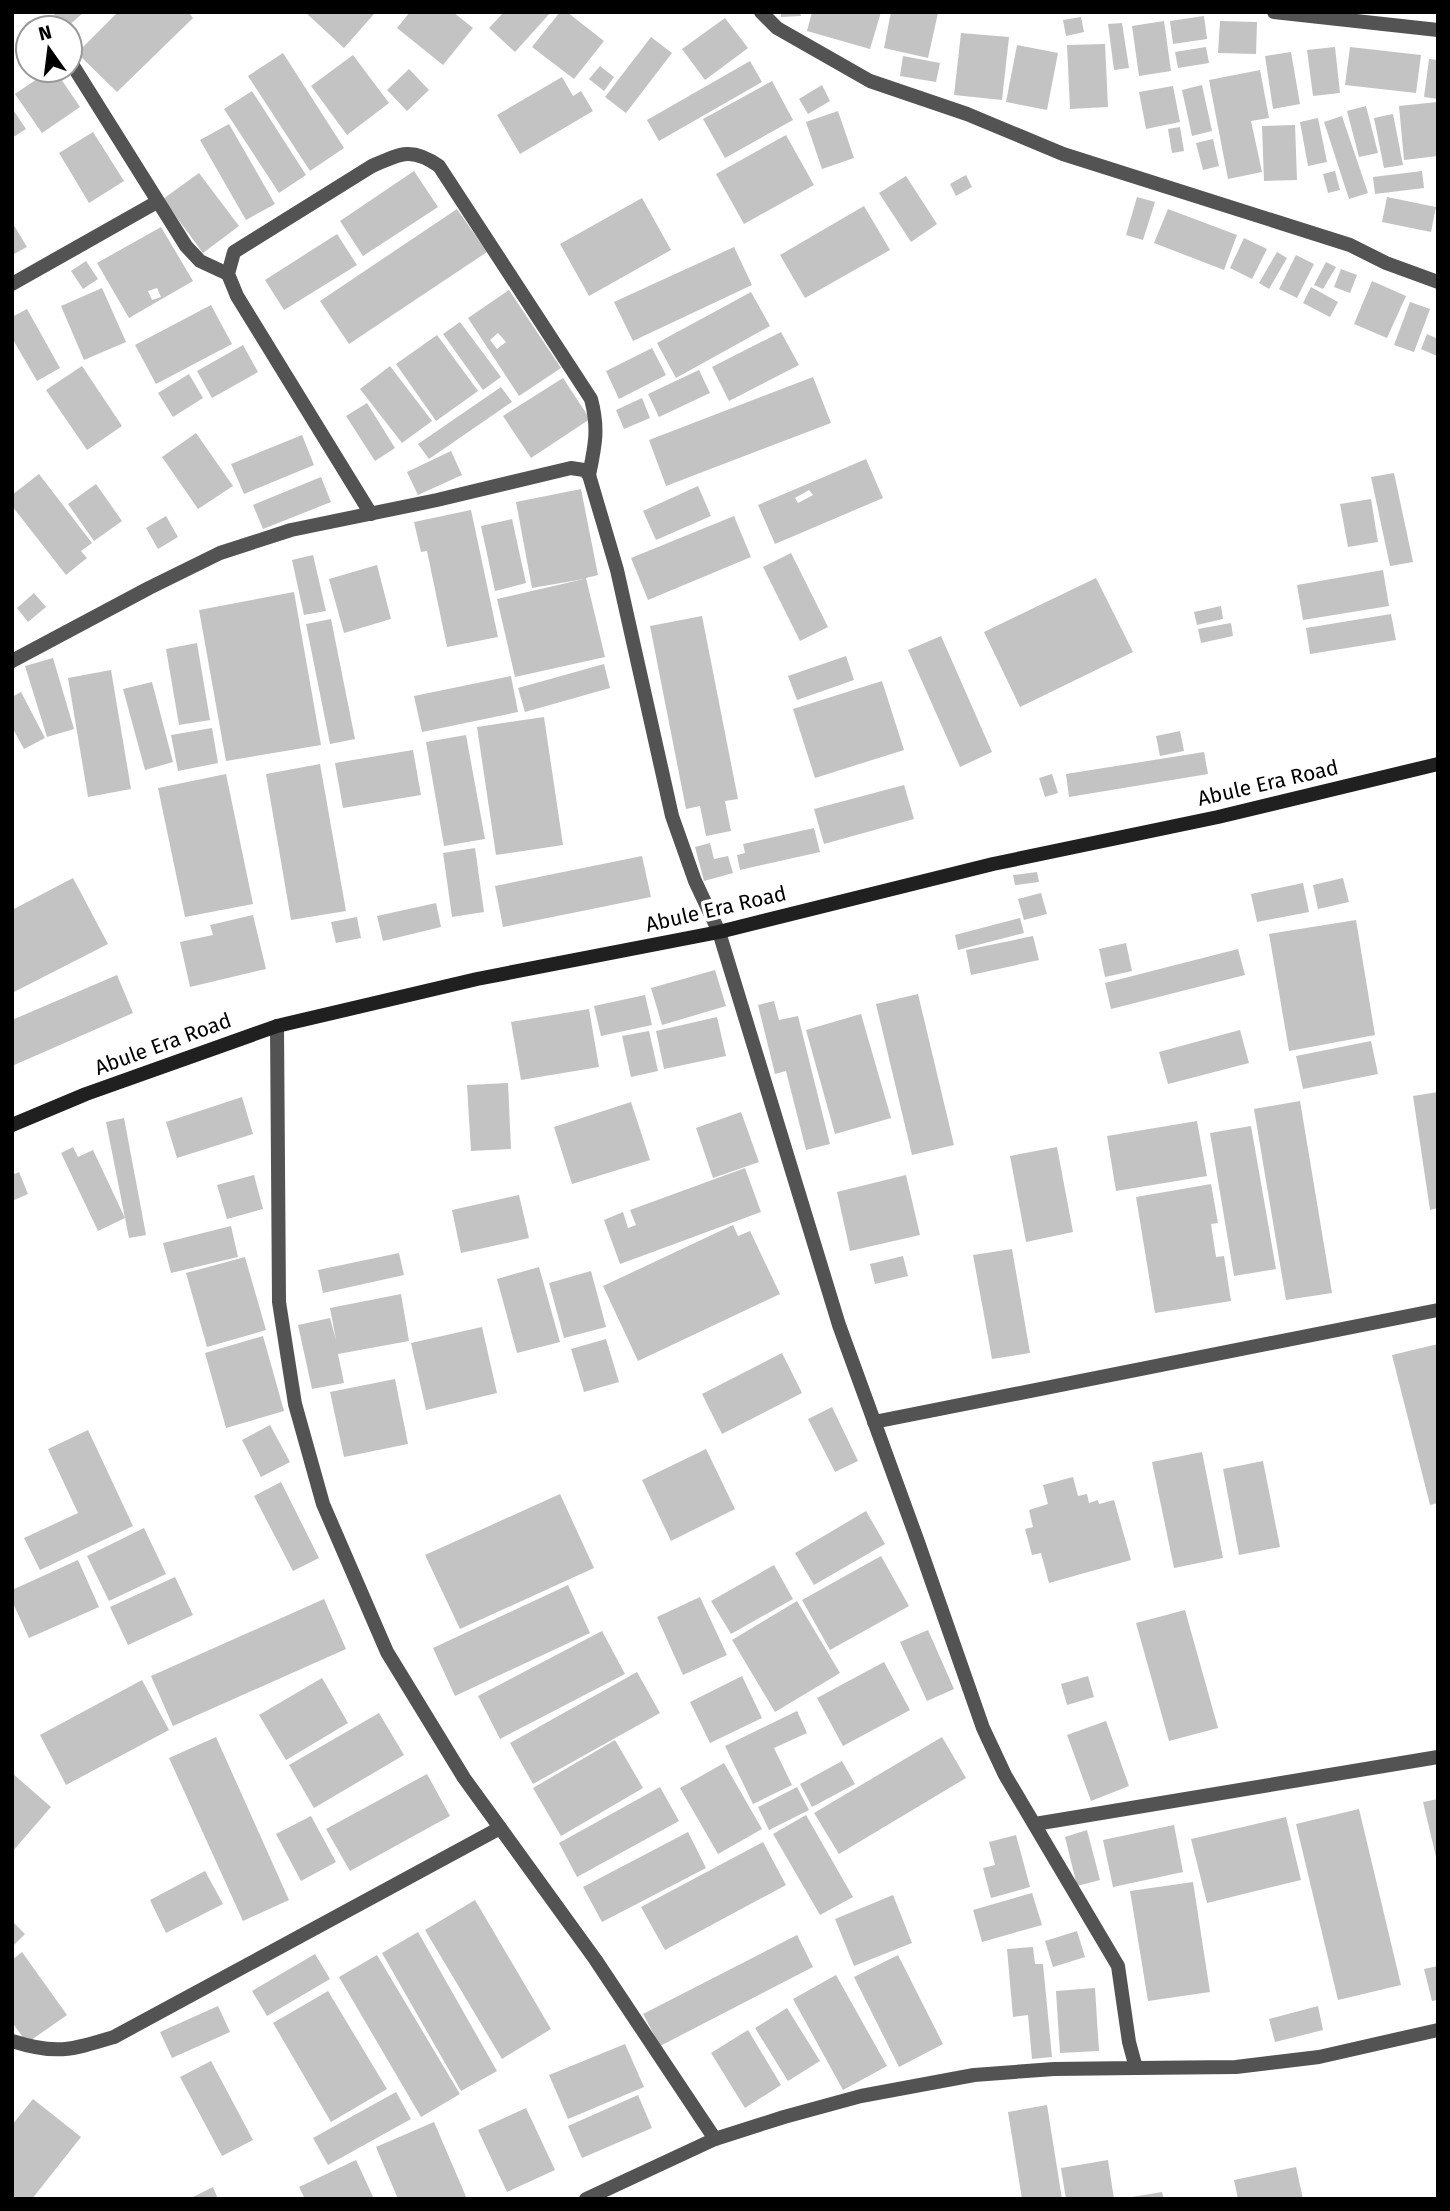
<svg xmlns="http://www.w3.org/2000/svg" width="1450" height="2211" font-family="'Fira Sans',sans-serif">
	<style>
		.building { fill: #c3c3c3; fill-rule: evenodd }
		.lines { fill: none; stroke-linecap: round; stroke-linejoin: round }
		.street { stroke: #535353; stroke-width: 14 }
		.secondary { stroke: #202020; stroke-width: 14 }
		.labels { text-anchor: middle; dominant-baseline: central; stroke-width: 7; stroke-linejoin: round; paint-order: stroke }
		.street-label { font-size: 21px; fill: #000; stroke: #fff }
	</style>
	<rect width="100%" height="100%" fill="#fff"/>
	<g class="building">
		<path d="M52,12H84L66,28Z"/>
		<path d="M118,12H188L193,18L117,92L77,53Z"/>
		<path d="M305,12H372L374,14L344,48Z"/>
		<path d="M410,12H453L473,28L443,65L397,28Z"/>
		<path d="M504,12H551L515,52L489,28Z"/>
		<path d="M560,12H567L604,41L574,79L532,47Z"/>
		<path d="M781,12H800L801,16L781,17Z"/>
		<path d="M812,12H881L870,49L807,31Z"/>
		<path d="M891,12L938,13L928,58L884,48Z"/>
		<path d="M1204,16L1207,39L1173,44L1170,21Z"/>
		<path d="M1081,17L1084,32L1066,36L1063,20Z"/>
		<path d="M725,18L748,48L705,80L682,49Z"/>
		<path d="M1164,21L1171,71L1139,76L1132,26Z"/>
		<path d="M1220,21L1257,22L1256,54L1218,53Z"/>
		<path d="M1122,23L1129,68L1114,70L1108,24Z"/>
		<path d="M961,33L1009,37L1002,100L954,95Z"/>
		<path d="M651,37L672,53L626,113L605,97Z"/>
		<path d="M1105,44L1108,107L1070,109L1067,45Z"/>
		<path d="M1017,45L1058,53L1047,110L1006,102Z"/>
		<path d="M1206,47L1209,63L1178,68L1175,52Z"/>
		<path d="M1335,47L1340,93L1313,96L1307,50Z"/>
		<path d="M1350,47L1421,55L1416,93L1345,85Z"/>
		<path d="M1291,52L1300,104L1273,109L1265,56Z"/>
		<path d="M283,53L344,148L310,171L248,76Z"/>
		<path d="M353,55L389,103L347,135L311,86Z"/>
		<path d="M903,56L940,63L936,82L900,76Z"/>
		<path d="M1429,59L1438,60V99L1424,97Z"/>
		<path d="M750,61L762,82L659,141L647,120Z"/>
		<path d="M600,66L614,77L604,91L589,79Z"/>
		<path d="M409,69L429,90L407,111L387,90Z"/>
		<path d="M50,70H55L80,107L42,133L15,94Z"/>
		<path d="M1260,70L1269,118L1251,121L1262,172L1228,179L1209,80Z"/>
		<path d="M562,77L573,96L581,91L593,111L520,154L497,115Z"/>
		<path d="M772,81L793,120L725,158L703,119Z"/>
		<path d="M822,85L830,101L808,114L799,99Z"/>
		<path d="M1202,85L1212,131L1192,136L1182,90Z"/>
		<path d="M1173,86L1180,122L1146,129L1139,92Z"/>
		<path d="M252,91L306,175L279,193L224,109Z"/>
		<path d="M1437,102L1438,156L1404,160L1399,106Z"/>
		<path d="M1366,106L1378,153L1359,157L1347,111Z"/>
		<path d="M12,108L26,129L12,138Z"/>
		<path d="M838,111L854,158L822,169L806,122Z"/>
		<path d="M1393,114L1403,165L1384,168L1374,118Z"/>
		<path d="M1342,116L1368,193L1349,199L1324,122Z"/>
		<path d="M1318,118L1327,162L1308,166L1300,122Z"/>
		<path d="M229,124L275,204L246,220L200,140Z"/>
		<path d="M1295,125L1297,180L1264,181L1262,126Z"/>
		<path d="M1180,127L1184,151L1172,153L1168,129Z"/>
		<path d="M93,132L124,181L89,203L59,153Z"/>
		<path d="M786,135L814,185L744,224L716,174Z"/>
		<path d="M1213,139L1219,166L1203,170L1196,143Z"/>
		<path d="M414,171L438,207L363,256L340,221Z"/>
		<path d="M1335,171L1340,190L1328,193L1323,174Z"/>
		<path d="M1422,171L1424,188L1375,194L1373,177Z"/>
		<path d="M199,173L239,226L203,253L163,199Z"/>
		<path d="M966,175L972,187L956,196L950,184Z"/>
		<path d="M906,176L937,224L911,242L879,193Z"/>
		<path d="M1137,197L1155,202L1143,240L1126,235Z"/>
		<path d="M1387,197L1436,207L1431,232L1382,222Z"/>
		<path d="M642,198L671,250L589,296L560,244Z"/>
		<path d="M864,206L890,250L805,298L780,255Z"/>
		<path d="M457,209L487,252L349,344L320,301Z"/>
		<path d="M1168,209L1237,235L1224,270L1154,243Z"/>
		<path d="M12,222L27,247L12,255Z"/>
		<path d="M161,227L193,281L129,318L97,263ZM157,288L161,297L152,300L148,291Z"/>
		<path d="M337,234L357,265L284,310L265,280Z"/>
		<path d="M1244,238L1267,249L1252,279L1230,268Z"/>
		<path d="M734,247L752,285L633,341L614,302Z"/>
		<path d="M1277,252L1287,258L1269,289L1259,283Z"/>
		<path d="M1296,255L1314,264L1297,298L1279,289Z"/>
		<path d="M86,261L98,279L83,289L71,271Z"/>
		<path d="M1326,262L1336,267L1323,289L1314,285Z"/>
		<path d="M1341,269L1357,275L1350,293L1334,287Z"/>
		<path d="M1372,281L1406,296L1387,338L1354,324Z"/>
		<path d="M1311,287L1338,302L1330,317L1303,303Z"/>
		<path d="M102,288L126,342L84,360L61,306Z"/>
		<path d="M509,290L561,368L519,396L468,318ZM498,333L506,342L497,349L490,340Z"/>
		<path d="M751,292L770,326L676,378L657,343Z"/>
		<path d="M1410,302L1430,309L1414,352L1394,345Z"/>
		<path d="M211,305L232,344L156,384L135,345Z"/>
		<path d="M27,309L60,368L37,381L12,338V317Z"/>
		<path d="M460,322L501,377L483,390L443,334Z"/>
		<path d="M781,332L799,365L729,401L712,367Z"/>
		<path d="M1427,334L1438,339L1437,356L1421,349Z"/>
		<path d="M437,335L478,391L436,421L396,364Z"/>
		<path d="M243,345L258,372L212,398L197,371Z"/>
		<path d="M652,348L666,375L619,399L606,371Z"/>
		<path d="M82,366L122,426L87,450L46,390Z"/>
		<path d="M390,366L432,421L402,443L360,389Z"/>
		<path d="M699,370L710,393L659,417L648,394Z"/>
		<path d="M189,374L203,398L173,417L158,393Z"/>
		<path d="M813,377L831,423L666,486L649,440Z"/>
		<path d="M563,378L590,419L531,458L503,416Z"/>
		<path d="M501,387L512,402L429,459L418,444Z"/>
		<path d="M642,398L650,418L624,429L616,410Z"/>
		<path d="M367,403L395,448L375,461L346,416Z"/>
		<path d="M196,433L233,486L198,509L162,457Z"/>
		<path d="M302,435L314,465L244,494L231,464Z"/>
		<path d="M451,451L462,475L418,495L407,472Z"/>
		<path d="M866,459L883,498L775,544L758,505ZM809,490L813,495L798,503L795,498Z"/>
		<path d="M1394,473L1413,562L1390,566L1371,477Z"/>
		<path d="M39,474L92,543L81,551L87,558L66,575L12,506V495Z"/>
		<path d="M321,477L331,502L263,529L253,505Z"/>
		<path d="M96,484L122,521L94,541L68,504Z"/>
		<path d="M698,486L711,516L656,540L643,511Z"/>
		<path d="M581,489L598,575L586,578L605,657L515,677L497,599L584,579L532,588L516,502Z"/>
		<path d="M1371,499L1378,542L1348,547L1340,504Z"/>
		<path d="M471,510L498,637L447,647L427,551L421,552L414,522Z"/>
		<path d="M166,516L178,537L158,549L146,528Z"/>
		<path d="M734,516L751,557L648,600L631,558Z"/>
		<path d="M512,519L526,583L495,591L481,526Z"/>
		<path d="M791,553L828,627L800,641L763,567Z"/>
		<path d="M313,555L326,611L304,615L292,560Z"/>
		<path d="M377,565L391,619L344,633L329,579Z"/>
		<path d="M1383,570L1389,606L1303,620L1297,585Z"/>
		<path d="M1096,578L1133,652L1020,707L984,632Z"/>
		<path d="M294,592L321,745L226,761L199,610Z"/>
		<path d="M34,593L46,607L28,622L17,608Z"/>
		<path d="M1221,606L1223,619L1197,625L1194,612Z"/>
		<path d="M1391,614L1396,640L1310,654L1306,628Z"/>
		<path d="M702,616L738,799L725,801L731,831L706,836L700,806L686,809L650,626Z"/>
		<path d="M331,619L355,739L330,744L306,624Z"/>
		<path d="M1231,623L1233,636L1201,643L1198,629Z"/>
		<path d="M941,636L992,752L960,767L908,650Z"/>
		<path d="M197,643L210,720L179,725L166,649Z"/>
		<path d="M846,656L854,680L797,700L788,676Z"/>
		<path d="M53,658L74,729L47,737L25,666Z"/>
		<path d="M604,664L610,688L525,712L518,688Z"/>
		<path d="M111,670L131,789L88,797L68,678Z"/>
		<path d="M511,676L518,712L422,732L414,696Z"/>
		<path d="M882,681L904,750L815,778L793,709Z"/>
		<path d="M152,682L173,762L145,770L123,689Z"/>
		<path d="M21,692L45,738L24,749L12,727V697Z"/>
		<path d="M544,717L563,845L496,855L477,727Z"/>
		<path d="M212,728L218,763L178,771L171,735Z"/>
		<path d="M1180,731L1184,751L1160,756L1156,736Z"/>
		<path d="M466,735L485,839L444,846L426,742Z"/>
		<path d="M413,750L421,795L343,808L335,763Z"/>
		<path d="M1204,752L1208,774L1069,797L1066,774Z"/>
		<path d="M320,764L346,911L291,920L266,774Z"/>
		<path d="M226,774L253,904L185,917L158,788Z"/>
		<path d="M1052,774L1058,793L1045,797L1039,778Z"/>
		<path d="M904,785L914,819L824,844L814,809Z"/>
		<path d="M814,828L820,852L740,870L737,855L745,853L743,844Z"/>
		<path d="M710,843L714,859L728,856L733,873L704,881L695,847Z"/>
		<path d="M475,848L484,912L452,917L443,853Z"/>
		<path d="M642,856L651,897L503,927L495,886Z"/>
		<path d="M1037,872L1039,882L1015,885L1013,875Z"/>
		<path d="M73,878L108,944L12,993V910Z"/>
		<path d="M1343,878L1349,902L1318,909L1313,885Z"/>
		<path d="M1303,883L1309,912L1257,922L1251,894Z"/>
		<path d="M1041,893L1047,914L1024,920L1018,899Z"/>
		<path d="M436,903L441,927L383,941L377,916Z"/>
		<path d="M253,915L266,969L190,987L180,942L213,935L210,925Z"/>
		<path d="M357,917L361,938L336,943L331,922Z"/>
		<path d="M1020,918L1024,933L958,950L955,935Z"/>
		<path d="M1356,920L1375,1035L1289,1051L1269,934Z"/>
		<path d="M1033,936L1039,960L971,975L966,950Z"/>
		<path d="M1126,943L1132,971L1105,977L1099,949Z"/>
		<path d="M1238,949L1245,975L1111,1009L1105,983Z"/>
		<path d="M715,970L726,1006L662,1025L651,988Z"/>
		<path d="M117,975L133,1013L12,1066V1020Z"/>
		<path d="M918,994L954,1145L912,1155L876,1004Z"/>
		<path d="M645,995L652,1025L601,1036L594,1006Z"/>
		<path d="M774,1001L779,1020L798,1016L830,1144L806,1150L786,1071L775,1074L758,1005Z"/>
		<path d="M589,1009L599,1067L521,1080L511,1022Z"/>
		<path d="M861,1014L891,1118L835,1134L806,1030Z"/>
		<path d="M717,1017L726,1056L664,1069L656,1031Z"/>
		<path d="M1240,1030L1249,1063L1168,1084L1159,1052Z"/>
		<path d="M649,1031L658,1071L631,1077L622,1036Z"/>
		<path d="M1371,1041L1378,1074L1303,1089L1296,1056Z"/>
		<path d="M508,1083L511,1149L471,1151L467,1085Z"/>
		<path d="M1438,1092V1208L1430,1210L1413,1096Z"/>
		<path d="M242,1097L253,1134L177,1158L166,1122Z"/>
		<path d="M1300,1101L1332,1293L1286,1300L1254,1109Z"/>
		<path d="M631,1102L650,1160L572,1184L554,1127Z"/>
		<path d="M741,1112L759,1162L713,1178L696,1128Z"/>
		<path d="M124,1118L146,1235L129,1238L106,1122Z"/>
		<path d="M1197,1121L1207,1176L1116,1191L1107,1136Z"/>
		<path d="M1251,1126L1276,1269L1234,1276L1210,1133Z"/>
		<path d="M73,1147L78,1157L93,1150L125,1218L98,1231L61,1153Z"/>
		<path d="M1057,1147L1073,1232L1026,1242L1010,1156Z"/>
		<path d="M745,1168L761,1212L620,1264L604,1220L623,1212L628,1228L636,1225L630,1210Z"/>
		<path d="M19,1172L28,1194L12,1201V1175Z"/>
		<path d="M254,1175L263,1209L227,1219L217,1185Z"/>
		<path d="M906,1175L920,1235L850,1251L837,1192Z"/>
		<path d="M1211,1184L1218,1223L1211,1224L1216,1257L1224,1256L1231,1301L1155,1313L1136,1197Z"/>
		<path d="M519,1195L529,1238L461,1253L452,1210Z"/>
		<path d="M733,1225L738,1236L750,1231L780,1294L638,1361L603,1286Z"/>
		<path d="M231,1226L238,1257L171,1273L163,1243Z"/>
		<path d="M1012,1249L1030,1353L992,1359L973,1255Z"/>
		<path d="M399,1253L404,1275L323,1293L318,1270Z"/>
		<path d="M903,1256L908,1276L875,1284L870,1264Z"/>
		<path d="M245,1257L266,1330L207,1347L186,1273Z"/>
		<path d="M539,1267L560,1342L517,1353L497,1279Z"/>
		<path d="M591,1271L606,1327L564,1338L549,1283Z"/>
		<path d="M401,1294L409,1341L338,1354L344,1383L312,1389L298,1325L330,1318L336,1340L330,1308Z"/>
		<path d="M482,1327L497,1393L426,1410L411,1343Z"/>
		<path d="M263,1336L284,1411L226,1428L205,1353Z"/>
		<path d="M606,1339L619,1382L584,1392L571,1349Z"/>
		<path d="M1438,1344V1503L1430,1505L1392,1355Z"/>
		<path d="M782,1353L802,1393L722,1434L702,1394Z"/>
		<path d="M395,1379L408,1444L344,1457L330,1392Z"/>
		<path d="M832,1407L858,1461L835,1472L808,1419Z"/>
		<path d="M270,1425L290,1462L261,1477L242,1440Z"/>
		<path d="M88,1430L133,1526L40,1570L24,1538L78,1513L48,1449Z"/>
		<path d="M706,1449L735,1509L671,1541L642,1480Z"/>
		<path d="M1202,1452L1223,1558L1174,1568L1152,1462Z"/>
		<path d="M1263,1461L1280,1547L1239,1555L1223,1469Z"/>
		<path d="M1073,1477L1078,1496L1087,1494L1089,1503L1098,1500L1099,1504L1114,1500L1131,1560L1049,1583L1041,1553L1032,1555L1025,1529L1033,1527L1029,1510L1048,1504L1043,1485Z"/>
		<path d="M281,1482L319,1558L293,1571L254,1496Z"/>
		<path d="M560,1494L594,1568L460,1629L425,1555Z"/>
		<path d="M866,1511L885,1544L814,1585L795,1553Z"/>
		<path d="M144,1528L166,1574L109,1601L87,1556Z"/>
		<path d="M881,1556L909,1606L830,1650L802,1600Z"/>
		<path d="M78,1560L99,1607L29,1638L12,1601V1590Z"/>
		<path d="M774,1565L793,1599L731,1634L711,1601Z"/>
		<path d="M175,1577L193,1615L128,1645L110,1607Z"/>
		<path d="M568,1585L590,1633L455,1696L433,1648Z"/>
		<path d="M700,1597L727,1655L683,1675L657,1617Z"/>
		<path d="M324,1599L346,1649L173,1726L151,1676Z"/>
		<path d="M797,1601L840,1673L775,1712L732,1640Z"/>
		<path d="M1185,1610L1218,1728L1169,1741L1136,1623Z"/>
		<path d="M928,1630L954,1689L927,1701L900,1642Z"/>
		<path d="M602,1631L625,1674L500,1739L478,1696Z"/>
		<path d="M884,1662L910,1710L843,1746L817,1698Z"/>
		<path d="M637,1672L660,1713L533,1784L510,1743Z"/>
		<path d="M742,1676L762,1718L710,1743L690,1702Z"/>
		<path d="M1088,1676L1094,1697L1067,1705L1061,1684Z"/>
		<path d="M322,1678L348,1723L286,1760L259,1715Z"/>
		<path d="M142,1680L169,1730L66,1785L40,1735Z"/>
		<path d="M797,1711L807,1733L774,1748L792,1785L753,1804L725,1746Z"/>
		<path d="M379,1713L404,1755L314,1808L289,1765Z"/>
		<path d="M1106,1721L1129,1786L1091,1801L1067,1735Z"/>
		<path d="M216,1737L289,1900L243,1921L169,1758Z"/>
		<path d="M942,1737L966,1778L839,1854L814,1813Z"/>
		<path d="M615,1740L643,1788L561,1836L533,1788Z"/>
		<path d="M842,1761L855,1784L812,1807L800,1784Z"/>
		<path d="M724,1763L762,1829L718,1854L680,1788Z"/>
		<path d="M12,1773L51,1807L12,1852Z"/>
		<path d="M427,1774L450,1816L350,1871L326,1829Z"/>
		<path d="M660,1787L679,1821L577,1877L559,1843Z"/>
		<path d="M797,1787L809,1810L769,1830L758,1807Z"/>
		<path d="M1438,1799V1861H1437L1423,1802Z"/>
		<path d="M1359,1809L1401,1985L1338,2000L1296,1824Z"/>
		<path d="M806,1815L853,1897L820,1915L773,1834Z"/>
		<path d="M311,1816L336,1862L301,1881L276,1834Z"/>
		<path d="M1286,1817L1301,1880L1207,1903L1191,1839Z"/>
		<path d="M1174,1825L1183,1872L1113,1887L1103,1840Z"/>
		<path d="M1087,1830L1100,1880L1077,1886L1065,1837Z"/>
		<path d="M688,1832L706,1868L602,1922L583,1887Z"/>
		<path d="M1016,1835L1030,1887L991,1898L983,1868L995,1865L989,1842Z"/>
		<path d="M763,1842L786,1885L665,1950L641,1907Z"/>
		<path d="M205,1871L223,1904L166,1933L150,1900Z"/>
		<path d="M1193,1882L1210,1992L1148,2001L1130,1891Z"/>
		<path d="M1032,1893L1042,1925L982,1942L973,1910Z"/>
		<path d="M893,1895L912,1943L854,1966L835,1919Z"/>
		<path d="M475,1900L551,2029L502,2059L425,1930Z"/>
		<path d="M12,1921L25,1934L12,1947Z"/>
		<path d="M1077,1931L1085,1957L1053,1967L1045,1941Z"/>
		<path d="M418,1932L497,2071L461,2091L382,1953Z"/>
		<path d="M797,1935L813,1967L660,2046L643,2014Z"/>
		<path d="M1033,1947L1035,1964H1043L1052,2057L1032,2059L1028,2015L1013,2017L1007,1949Z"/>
		<path d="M22,1952L67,2015L27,2043L12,2022V1960Z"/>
		<path d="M315,1954L330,1979L267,2016L252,1991Z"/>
		<path d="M377,1955L460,2094L421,2117L339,1977Z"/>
		<path d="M898,1955L943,2044L899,2067L854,1977Z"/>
		<path d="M1438,1966V2000L1432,2001L1424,1969Z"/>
		<path d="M836,1975L887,2066L843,2090L793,1999Z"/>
		<path d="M1095,1988L1099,2051L1060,2053L1056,1991Z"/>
		<path d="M328,1991L387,2089L331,2122L273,2023Z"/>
		<path d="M218,2006L230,2032L172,2058L160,2032Z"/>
		<path d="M1318,2006L1323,2030L1275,2042L1269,2019Z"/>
		<path d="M787,2008L820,2061L788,2081L755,2028Z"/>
		<path d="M748,2030L781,2085L745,2108L711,2053Z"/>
		<path d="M625,2044L644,2087L568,2119L549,2075Z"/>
		<path d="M211,2061L253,2140L222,2156L180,2077Z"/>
		<path d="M396,2092L411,2119L328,2165L313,2138Z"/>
		<path d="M638,2095L652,2128L582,2158L568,2126Z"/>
		<path d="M33,2099L81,2137L32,2199H12V2125Z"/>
		<path d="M1047,2105L1062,2199H1022L1008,2112Z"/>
		<path d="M526,2108L555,2170L507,2192L478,2130Z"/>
		<path d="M434,2122L467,2199H398L376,2147Z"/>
		<path d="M356,2160L374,2199H305L299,2187Z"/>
		<path d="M1108,2160L1114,2199H1066L1061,2168Z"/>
		<path d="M1296,2167L1303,2199H1238L1234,2180Z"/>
		<path d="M213,2187L218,2199H189Z"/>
		<path d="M1162,2192L1164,2199H1132V2197Z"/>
	</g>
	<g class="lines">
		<g class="street">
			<path d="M761,12L777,28L870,81L967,114L1063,154L1350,245L1386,263L1438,282"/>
			<path d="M1274,12L1438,30"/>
			<path d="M70,61L186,246L200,261L228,274"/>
			<path d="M12,284L157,202"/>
			<path d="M371,514L237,296L228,274L234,252L372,166C401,153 412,147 439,166L591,399C599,429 595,446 589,475"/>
			<path d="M12,661L149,588L220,553L291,530L437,500L571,468L584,470L589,475L617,570L672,816L695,881L719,932L839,1325L918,1542L983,1728L1005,1775L1118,1966L1129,2042L1136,2068L1054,2069L974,2075L861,2096L784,2117L715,2139L586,2199"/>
			<path d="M277,1026L279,1302L295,1404L323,1504L387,1652L464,1778L595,1959L715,2139"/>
			<path d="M874,1422L1438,1310"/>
			<path d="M1035,1824L1438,1757"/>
			<path d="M12,2041C56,2055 71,2050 114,2037L500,1828"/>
			<path d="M1136,2068L1236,2067L1319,2057L1438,2030"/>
		</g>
		<path class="secondary" d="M12,1125L86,1094L277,1026L477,979L719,932L993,864L1218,817L1438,764"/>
	</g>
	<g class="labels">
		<g class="street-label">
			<text transform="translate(1268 783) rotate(-13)">Abule Era Road</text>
			<text transform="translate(716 909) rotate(-13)">Abule Era Road</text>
			<text transform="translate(163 1044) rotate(-20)">Abule Era Road</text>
		</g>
	</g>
	<rect width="1450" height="2211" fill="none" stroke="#000000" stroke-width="28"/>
	<g transform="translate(49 49) rotate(346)"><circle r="33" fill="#ffffff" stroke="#999999" stroke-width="2"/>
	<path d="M0-5L12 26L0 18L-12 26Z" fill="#000000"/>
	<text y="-10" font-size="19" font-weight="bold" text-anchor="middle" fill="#000000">N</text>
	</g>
</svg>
